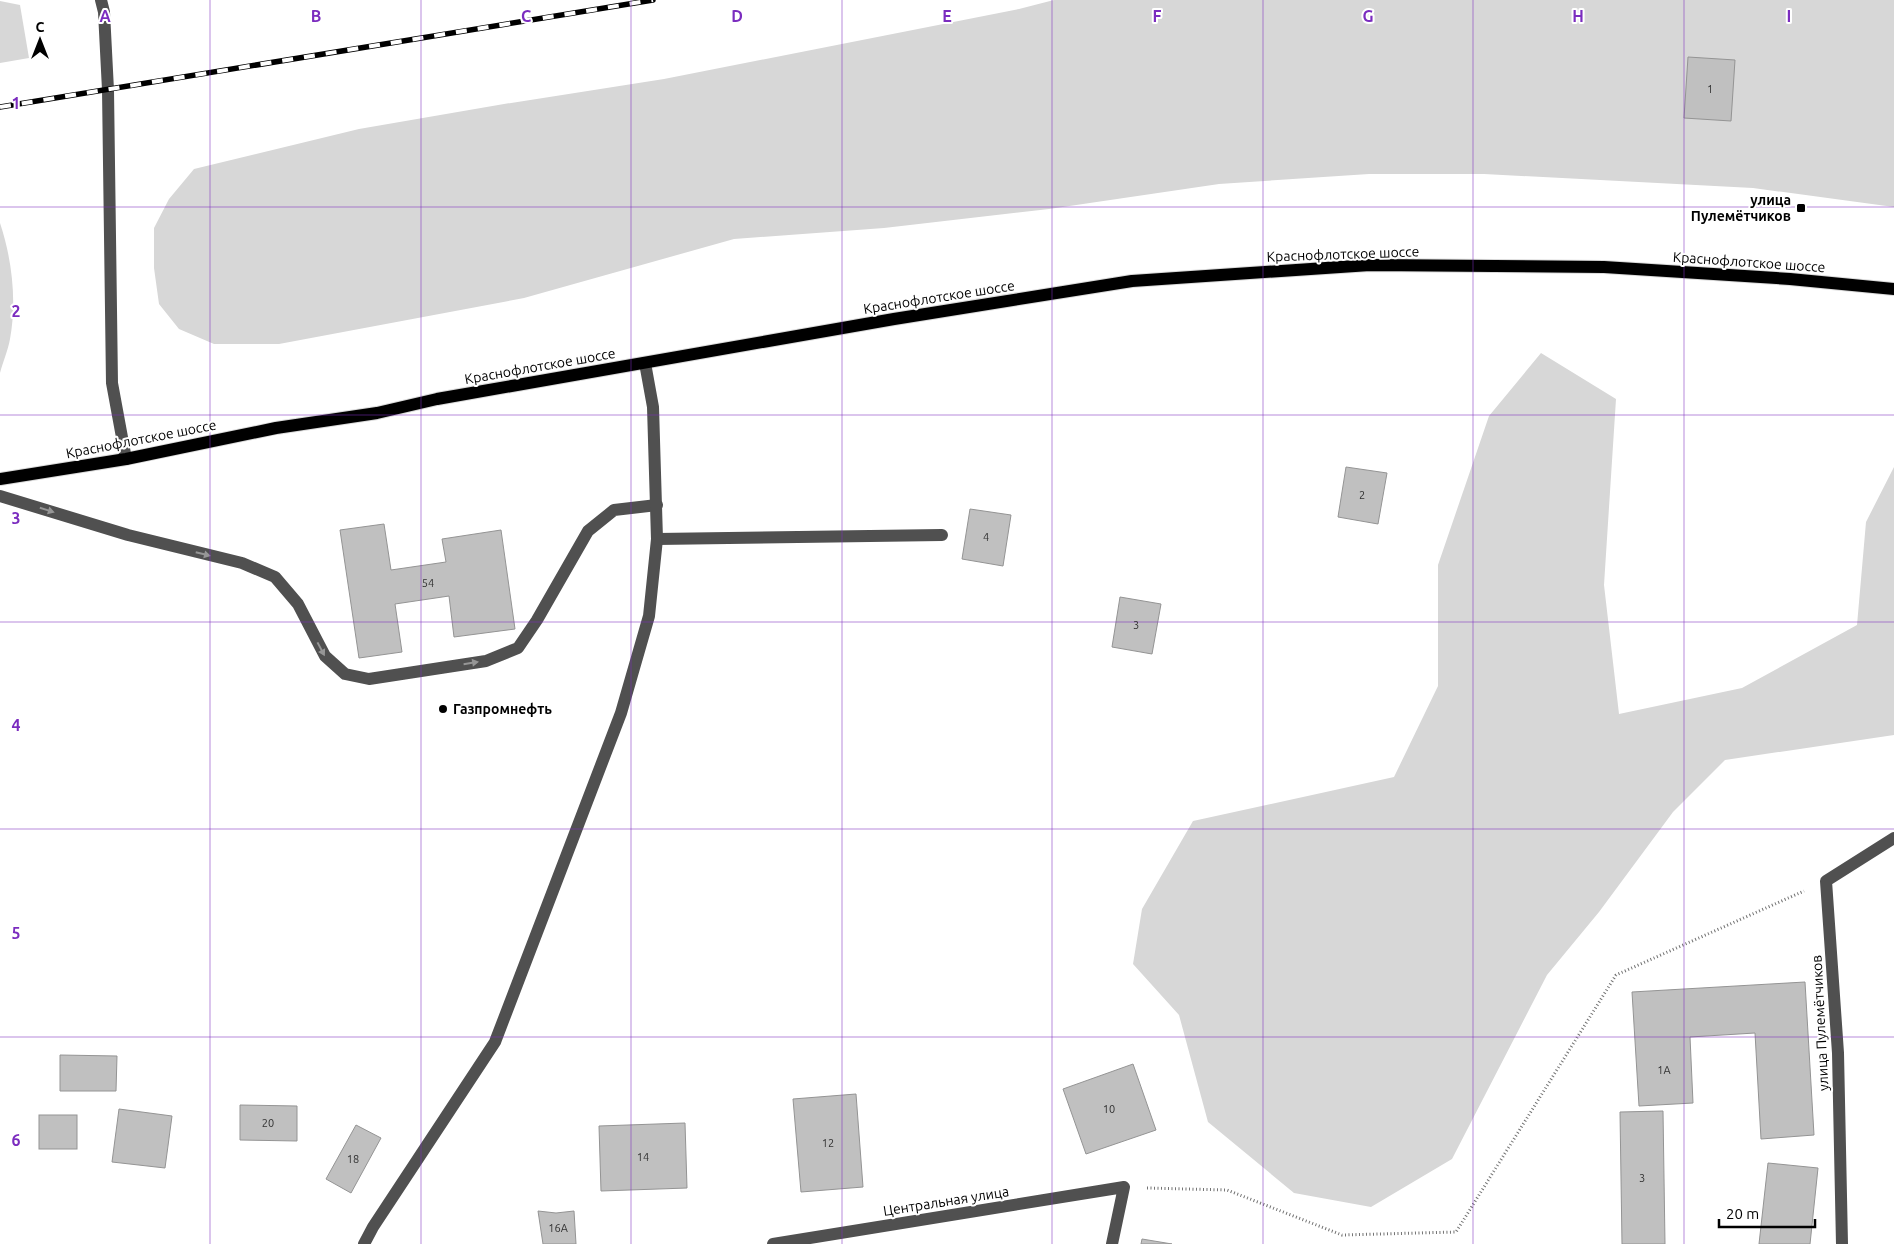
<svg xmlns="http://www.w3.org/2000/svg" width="1894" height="1244" font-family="Ubuntu,sans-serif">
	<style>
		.green { fill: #d7d7d7 }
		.building { fill: #c0c0c0; stroke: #949494 }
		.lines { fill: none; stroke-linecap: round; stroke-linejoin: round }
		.major-casing { stroke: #dbdbdb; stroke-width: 14 }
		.path { stroke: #727272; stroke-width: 3; stroke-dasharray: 1 2.5; stroke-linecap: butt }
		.minor { stroke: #505050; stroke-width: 12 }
		.major { stroke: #000; stroke-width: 12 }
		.rail-casing { stroke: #000; stroke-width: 5.5 }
		.rail { stroke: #fff; stroke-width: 4; stroke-dasharray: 11; stroke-linecap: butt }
		.oneway { fill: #969696 }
		.grid { fill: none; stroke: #7b2cbf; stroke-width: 1; stroke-opacity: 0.55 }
		.poi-dot { fill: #000; stroke: #fff; stroke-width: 2 }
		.labels { text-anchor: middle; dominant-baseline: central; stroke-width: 4; stroke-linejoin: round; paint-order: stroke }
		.number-label { font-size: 11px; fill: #303030 }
		.poi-label { font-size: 14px; font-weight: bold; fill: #000; stroke: #fff; text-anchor: end }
		.street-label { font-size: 14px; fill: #000; stroke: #fff }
		.grid-label { font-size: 16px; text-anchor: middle; font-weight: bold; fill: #7b2cbf; stroke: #fff; stroke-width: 4; stroke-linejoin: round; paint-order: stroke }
	</style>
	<rect width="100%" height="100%" fill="#fff"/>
	<g class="green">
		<path d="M1054,0H1894V207L1753,188L1484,174H1369L1219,184L1049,209L884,228L734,239L524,298L279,344H214L179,329L159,304L154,268V228L169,199L194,169L359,129L504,104L664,79L1019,9Z"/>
		<path d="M0,1L20,5L29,58L0,63Z"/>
		<path d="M0,223C12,259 17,301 10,339C8,350 3,362 0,373Z"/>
		<path d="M1541,353L1616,399L1604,585L1619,714L1742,688L1857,625L1866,522L1894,467V735L1725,760L1673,812L1599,912L1547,975L1452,1159L1371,1207L1294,1193L1208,1122L1179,1015L1133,964L1142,909L1193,821L1394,777L1438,686V565L1489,416Z"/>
	</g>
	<g class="building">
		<path d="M1688,57L1735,60L1731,121L1684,118Z"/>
		<path d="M1346,467L1387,473L1378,524L1338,517Z"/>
		<path d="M970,509L1011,515L1003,566L962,559Z"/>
		<path d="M384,524L391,570L446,562L442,539L501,530L515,629L454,637L449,596L395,604L402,652L359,658L340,530Z"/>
		<path d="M1120,597L1161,604L1152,654L1112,647Z"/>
		<path d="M1805,982L1814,1135L1761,1139L1755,1033L1690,1037L1693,1103L1639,1106L1632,992Z"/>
		<path d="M60,1055L117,1056L116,1091H60Z"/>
		<path d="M1133,1064L1156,1130L1086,1154L1063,1089Z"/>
		<path d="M856,1094L863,1187L801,1192L793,1099Z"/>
		<path d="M240,1105L297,1106V1141L240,1140Z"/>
		<path d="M119,1109L172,1116L165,1168L112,1162Z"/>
		<path d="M1663,1111L1665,1244H1622L1620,1112Z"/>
		<rect x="39" y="1115" width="38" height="34"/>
		<path d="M685,1123L687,1188L601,1191L599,1126Z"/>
		<path d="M356,1125L381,1138L351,1193L326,1179Z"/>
		<path d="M1768,1163L1818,1168L1810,1244H1759Z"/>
		<path d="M538,1211L556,1213L574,1211L576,1244H543Z"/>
		<path d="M1142,1239L1172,1244H1141Z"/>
	</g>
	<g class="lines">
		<defs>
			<path id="major" d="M0,479L126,459L276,428L377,413L437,399L894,319L1132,281L1370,265L1604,267L1790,279L1894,289"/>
		</defs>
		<use href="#major" class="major-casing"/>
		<path class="path" d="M1147,1188L1227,1190L1342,1235L1456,1232L1616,975L1804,891"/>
		<g class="minor">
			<path d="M101,0L104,12L108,90L112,383L126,459"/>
			<path d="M0,496L128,535L242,563L275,577L298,604L325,656L345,674L369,679L486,661L518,648L537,620L588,531L614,510L657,505"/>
			<path d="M657,539L942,535"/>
			<path d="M364,1244L373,1227L495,1042L621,713L649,616L657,539L653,407L645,363"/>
			<path d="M773,1244L1124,1187L1112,1244"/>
			<path d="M1842,1244L1838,1053L1826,881L1894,838"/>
		</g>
		<use href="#major" class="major"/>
		<defs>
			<path id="rail" d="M0,107L653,0"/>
		</defs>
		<use href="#rail" class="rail-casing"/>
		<use href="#rail" class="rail"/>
	</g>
	<defs><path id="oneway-solid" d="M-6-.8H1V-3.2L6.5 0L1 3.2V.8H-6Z" transform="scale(1.25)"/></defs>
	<g class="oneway">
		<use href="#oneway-solid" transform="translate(47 510) rotate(17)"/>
		<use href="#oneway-solid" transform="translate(203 554) rotate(14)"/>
		<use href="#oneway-solid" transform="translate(321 649) rotate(62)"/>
		<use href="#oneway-solid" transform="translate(471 663) rotate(-9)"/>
	</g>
	<path class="grid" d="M210,0V1244M421,0V1244M631,0V1244M842,0V1244M1052,0V1244M1263,0V1244M1473,0V1244M1684,0V1244M0,207H1894M0,415H1894M0,622H1894M0,829H1894M0,1037H1894"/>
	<g class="poi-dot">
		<rect x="1796" y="203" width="10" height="10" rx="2.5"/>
		<circle cx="443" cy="709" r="5"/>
	</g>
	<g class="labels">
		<g class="number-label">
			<text x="1710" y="89">1</text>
			<text x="1362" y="495">2</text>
			<text x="986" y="537">4</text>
			<text x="428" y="583">54</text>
			<text x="1136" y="625">3</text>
			<text x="1664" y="1070">1А</text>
			<text x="1109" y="1109">10</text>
			<text x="268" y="1123">20</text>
			<text x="828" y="1143">12</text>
			<text x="643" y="1157">14</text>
			<text x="353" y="1159">18</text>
			<text x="1642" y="1178">3</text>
			<text x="558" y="1228">16А</text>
		</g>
		<g class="poi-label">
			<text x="1791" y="200">улица<tspan x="1791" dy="16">Пулемётчиков</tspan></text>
			<text x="453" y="709" text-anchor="start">Газпромнефть</text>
		</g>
		<g class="street-label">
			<text transform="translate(1343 254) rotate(-2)">Краснофлотское шоссе</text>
			<text transform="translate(1749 262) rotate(4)">Краснофлотское шоссе</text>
			<text transform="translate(939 297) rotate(-9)">Краснофлотское шоссе</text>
			<text transform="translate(540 366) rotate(-10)">Краснофлотское шоссе</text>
			<text transform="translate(141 439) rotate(-11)">Краснофлотское шоссе</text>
			<text transform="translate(1820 1023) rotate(-93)">улица Пулемётчиков</text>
			<text transform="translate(946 1201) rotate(-9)">Центральная улица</text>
		</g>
	</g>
	<g class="grid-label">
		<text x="105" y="22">A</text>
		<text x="316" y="22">B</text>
		<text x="526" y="22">C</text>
		<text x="737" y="22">D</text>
		<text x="947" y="22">E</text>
		<text x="1157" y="22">F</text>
		<text x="1368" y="22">G</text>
		<text x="1578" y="22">H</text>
		<text x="1789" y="22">I</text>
		<text x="16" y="109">1</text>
		<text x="16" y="317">2</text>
		<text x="16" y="524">3</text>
		<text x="16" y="731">4</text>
		<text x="16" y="939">5</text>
		<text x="16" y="1146">6</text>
	</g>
	<g transform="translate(40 40)" stroke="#ffffff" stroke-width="4" paint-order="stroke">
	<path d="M0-4L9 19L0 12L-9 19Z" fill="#000000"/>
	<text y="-8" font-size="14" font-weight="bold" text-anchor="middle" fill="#000000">С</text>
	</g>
	<path d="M1719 1219v8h96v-8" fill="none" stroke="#000000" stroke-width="2.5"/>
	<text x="1726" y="1219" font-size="15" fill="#000000" stroke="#ffffff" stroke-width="4" paint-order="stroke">20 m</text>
</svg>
